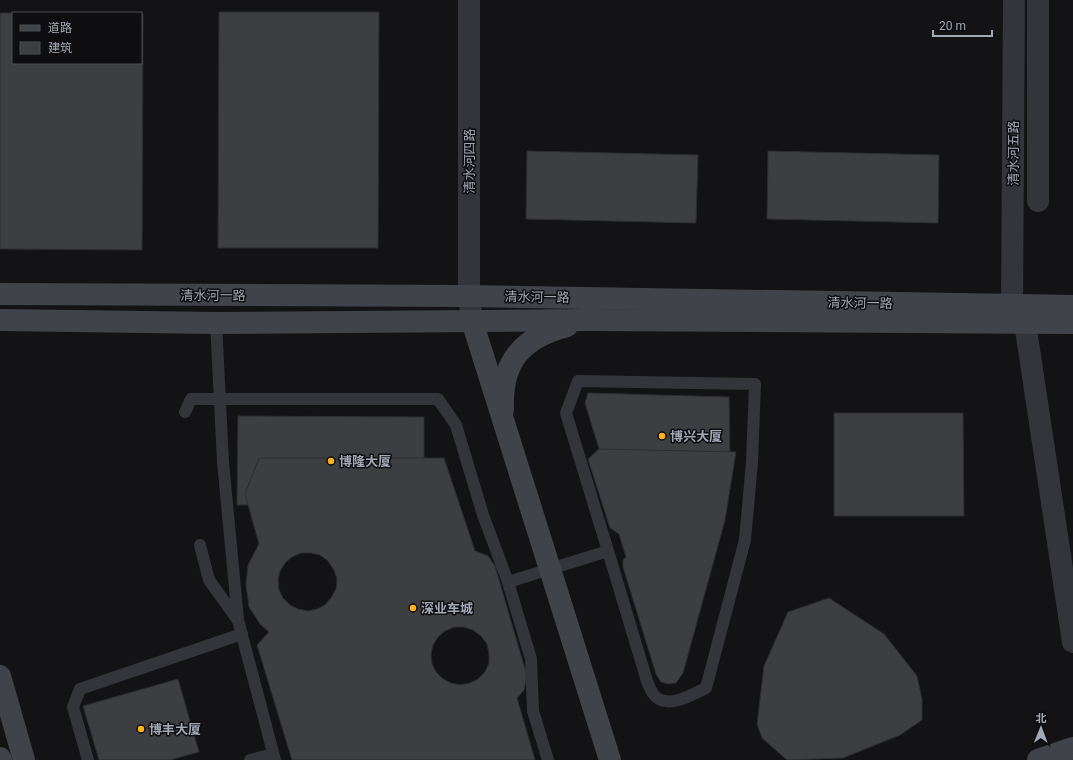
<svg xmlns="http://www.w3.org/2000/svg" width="1073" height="760" font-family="Roboto,'Noto Sans SC',sans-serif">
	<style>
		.building { fill: #3c3e42; stroke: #2d2d31; fill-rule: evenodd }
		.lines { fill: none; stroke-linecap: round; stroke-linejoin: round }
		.lane { stroke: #33353a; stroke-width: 12 }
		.street { stroke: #33353a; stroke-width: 22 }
		.secondary { stroke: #41434a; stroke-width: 22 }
		.poi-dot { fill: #ffb320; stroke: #0e0e10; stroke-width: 1.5 }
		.labels { text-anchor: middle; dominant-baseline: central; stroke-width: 3; stroke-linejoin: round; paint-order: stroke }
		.street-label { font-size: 13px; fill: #a3a9b6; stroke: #0e0e10 }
		.poi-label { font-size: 13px; font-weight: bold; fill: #a3a9b6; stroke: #0e0e10; text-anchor: start }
	</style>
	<rect width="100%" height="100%" fill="#131315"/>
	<g class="building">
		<path d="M219,12H379L378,248H218Z"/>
		<path d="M0,13H130H13V63H141V13H143L142,250L0,249Z"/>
		<path d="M527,151L698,155L696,223L526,219Z"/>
		<path d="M768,151L939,155L938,223L767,219Z"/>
		<path d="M588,393L729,397L730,454H726V480L608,478L585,403Z"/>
		<path d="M834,413H963L964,516H834Z"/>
		<path d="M238,416L424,417V505H237Z"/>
		<path d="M599,449L736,452L725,520L683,673L676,683L669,684L661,682L656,674L623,567V560L626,557L619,534L610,528L588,459Z"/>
		<path d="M259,458H444L475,551L488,556L495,566L527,676L524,690L517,698L535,760H292L257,645L269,632L260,624L249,607L246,585L248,565L259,544L245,494ZM301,553H311L320,555L328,561L334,570L337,579L336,589L331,598L325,605L317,609L308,611L298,609L290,605L283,598L279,590L278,580L280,571L285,563L292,557ZM454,627H464L473,630L481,636L487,644L489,654V663L485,672L478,679L470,683L460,685L451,683L443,679L436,672L432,664L431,654L433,645L438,637L445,631Z"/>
		<path d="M829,598L884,634L917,676L922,699V720L900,735L843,758L787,760L762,738L757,724L764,666L788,612Z"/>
		<path d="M178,679L199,752L170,760H99L83,706Z"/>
	</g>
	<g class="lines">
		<g class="lane">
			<path d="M216,323L223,462L238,620L275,760"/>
			<path d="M185,412L191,399H438L456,425L483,515L508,582L531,659L533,711L548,760"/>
			<path d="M200,545L209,580L237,619"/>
			<path d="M508,582L608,551L566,413L578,381L755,384L752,462L745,540L706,688C693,694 670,709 656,697C652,694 649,686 647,681L608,551"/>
			<path d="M88,760L73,707L80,689L242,634"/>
			<path d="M250,760L273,754"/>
		</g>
		<g class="street">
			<path d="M469,0V296L472,321"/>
			<path d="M1014,0L1012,305L1025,323L1073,642"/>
			<path d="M1038,0V201"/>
		</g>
		<g class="secondary">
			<path d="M0,294L469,296L1073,306"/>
			<path d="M0,320L216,323L588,320L1073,323"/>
			<path d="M472,321L610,760"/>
			<path d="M503,410C501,362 521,338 567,326"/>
			<path d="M0,676L24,760"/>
			<path d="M0,758L1,760"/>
			<path d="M1038,760L1073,748"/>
		</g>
	</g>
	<g class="poi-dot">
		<circle cx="662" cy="436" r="4"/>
		<circle cx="331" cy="461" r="4"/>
		<circle cx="413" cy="608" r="4"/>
		<circle cx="141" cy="729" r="4"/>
	</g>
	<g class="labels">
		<g class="street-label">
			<text transform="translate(1013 153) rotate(-90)">清水河五路</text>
			<text transform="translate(469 161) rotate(-90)">清水河四路</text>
			<text x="213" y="295">清水河一路</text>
			<text transform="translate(537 297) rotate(1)">清水河一路</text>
			<text transform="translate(860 303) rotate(1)">清水河一路</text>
		</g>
		<g class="poi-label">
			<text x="670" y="436">博兴大厦</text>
			<text x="339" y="461">博隆大厦</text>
			<text x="421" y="608">深业车城</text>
			<text x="149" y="729">博丰大厦</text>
		</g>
	</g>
	<rect x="12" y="12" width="130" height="52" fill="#0e0e10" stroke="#4a4c52"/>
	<rect x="20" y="25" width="20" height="6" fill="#41434a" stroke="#4a4c52"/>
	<text x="48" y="32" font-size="12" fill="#a3a9b6">道路</text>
	<rect x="20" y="42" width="20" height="12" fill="#3c3e42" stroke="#4a4c52"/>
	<text x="48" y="52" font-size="12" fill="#a3a9b6">建筑</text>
	<g transform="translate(1041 728) rotate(1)" stroke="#0e0e10" stroke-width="3" paint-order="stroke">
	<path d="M0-3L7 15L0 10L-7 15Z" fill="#a3a9b6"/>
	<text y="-6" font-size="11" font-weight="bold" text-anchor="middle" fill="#a3a9b6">北</text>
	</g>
	<path d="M933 30v6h59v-6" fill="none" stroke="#a3a9b6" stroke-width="2"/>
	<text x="939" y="30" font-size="12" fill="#a3a9b6" stroke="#0e0e10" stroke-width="3" paint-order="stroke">20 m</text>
</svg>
